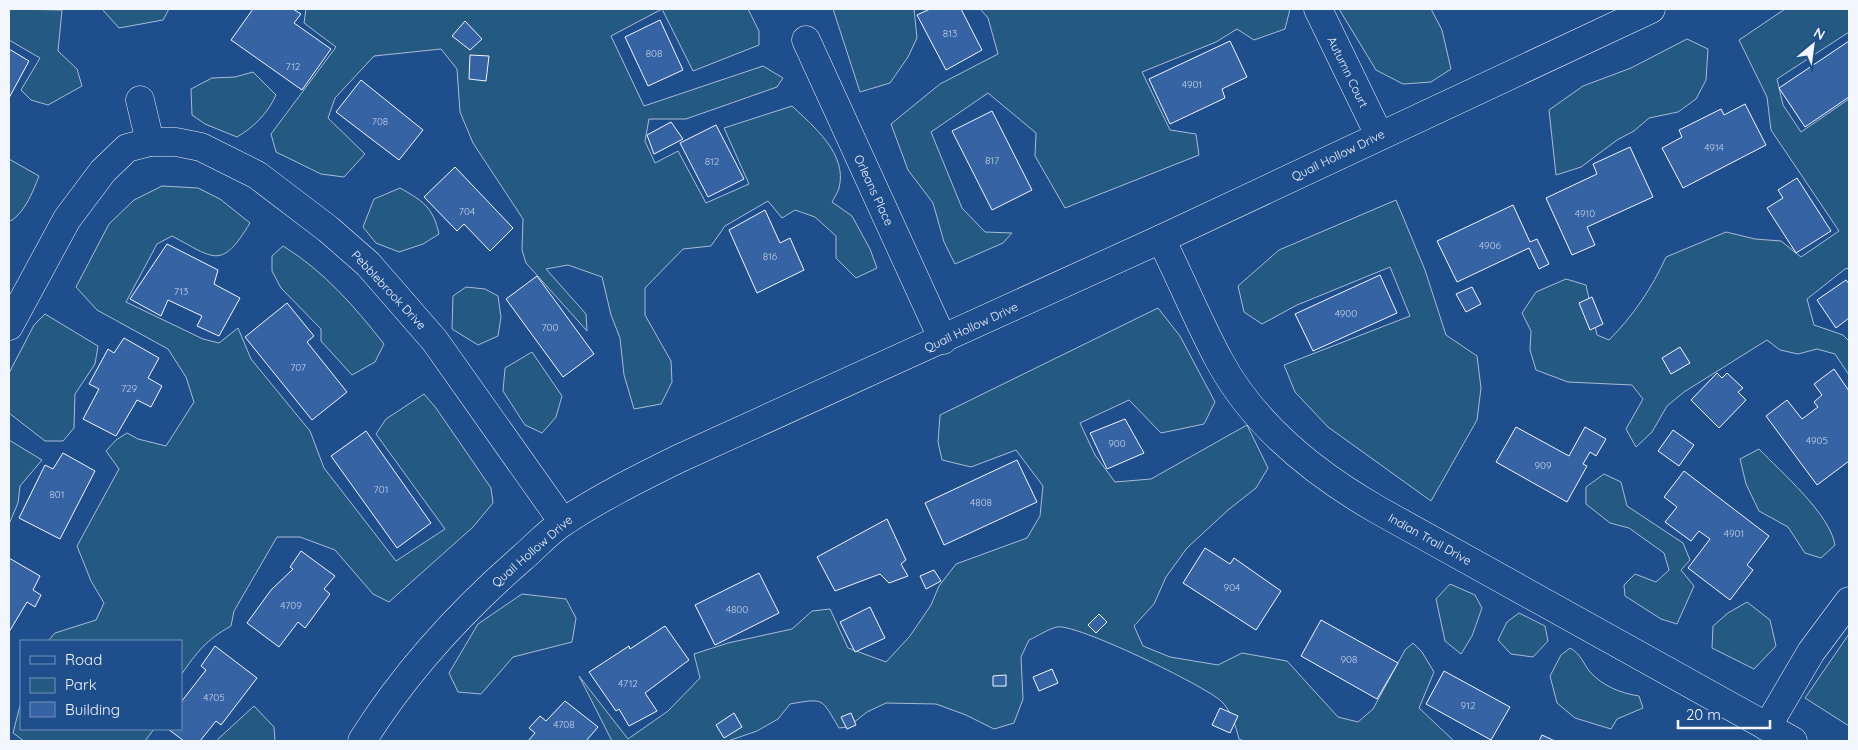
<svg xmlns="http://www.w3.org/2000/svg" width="1858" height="750" font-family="Quicksand,sans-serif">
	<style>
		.green { fill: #245a82; stroke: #a8bbd7 }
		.building { fill: #3563a3; stroke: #f2f6ff }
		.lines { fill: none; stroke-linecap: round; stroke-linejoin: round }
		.minor-casing { stroke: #f2f6ff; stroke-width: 29 }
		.tertiary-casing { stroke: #f2f6ff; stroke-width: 29 }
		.minor { stroke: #1f4e8c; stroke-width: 28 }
		.tertiary { stroke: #1f4e8c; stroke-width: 28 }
		.labels { text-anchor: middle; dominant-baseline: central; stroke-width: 4; stroke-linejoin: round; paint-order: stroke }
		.number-label { font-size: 10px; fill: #c3d1e8 }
		.street-label { font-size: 12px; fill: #f2f6ff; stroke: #1f4e8c }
	</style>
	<rect width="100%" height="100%" fill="#1f4e8c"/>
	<g class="green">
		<path d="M9,9L62,10L58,51L77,69L82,86L48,105L31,100L21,90L40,58L9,40Z"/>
		<path d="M102,9H169L163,20L119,28Z"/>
		<path d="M306,9H748L759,31V45L693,71L662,9L611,36L644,106L763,66L783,78L777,87L686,119H649L645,141L655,163L678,151L706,203L749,184L724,128L792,106C813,126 848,154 839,188C838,192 834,198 832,202L852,216L870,249L877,268L856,278L836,258V236L815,217L795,210L782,218L768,201L725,226L711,246L683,249L645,288V315L671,361L672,382L661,404L634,409L624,375L620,338L611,315L602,277L568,265L546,269L586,314L587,331L526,263L522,250L523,219L473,143L460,112L457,69L441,49L374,56L335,98L328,118L365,154L344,177L321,174L276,152L271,134L336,47L304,23Z"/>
		<path d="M833,9H914L917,38L908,57L890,83L860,92Z"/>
		<path d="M980,9H1290L1285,29L1254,40L1237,29L1216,42L1142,72L1170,130L1196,134L1199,155L1065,208L1035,156L1036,133L988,93L931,132L962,208L985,232L1012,233L1003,243L955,264L944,242L933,203L908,170L891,124L940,84L998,54L988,18Z"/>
		<path d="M1339,9H1431L1442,30L1451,69L1431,82L1403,84L1376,70Z"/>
		<path d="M1785,9H1849V32L1777,79L1783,105L1801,132L1849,99V268L1845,269L1807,299L1814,325L1843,335L1849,341V375L1835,354L1817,349L1798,354L1780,350L1767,340L1684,392L1667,406L1652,432L1636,447L1626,429L1643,399L1632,385L1568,382L1536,370L1530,350L1531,331L1522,313L1536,292L1566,279L1586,285L1597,335L1609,340C1633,316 1652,288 1666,257L1726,232L1755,239L1781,241L1801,257L1839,231L1771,130L1767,97L1739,40Z"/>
		<path d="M1687,39L1708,49L1706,80L1696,99L1678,112L1649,118L1634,131L1617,140L1581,167L1556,175L1549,110L1583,86L1631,68Z"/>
		<path d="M253,72L276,95C268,113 254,127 237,137L205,124L192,115L191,89L212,78L235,77Z"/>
		<path d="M9,159L39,176C33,192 24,214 9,222Z"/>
		<path d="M162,186L198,188L220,199L250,223C221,271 214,258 172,236L157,244L126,302L203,339L219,343L238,328L251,359L310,431L324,468L396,561L445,529L376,434L386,419L424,394L436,408L491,488L493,503L473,527L389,602L373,594L335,550L300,537H277L234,611L231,626C206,640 197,652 181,675V641H48L55,633L96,620L104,603L91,581L77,546L119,469L106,451L116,440L127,433L138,439L166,446L194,402L186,377L168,349L97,310L76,287L109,224L134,200Z"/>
		<path d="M400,188C423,201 433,207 439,234L423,244L399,252L376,243L363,227L374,199Z"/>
		<path d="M1396,200L1425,270L1446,335L1477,356L1481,388L1477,420L1431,501L1328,427L1295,392L1284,365L1410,316L1390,267L1297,305L1262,324L1244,312L1238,286L1279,250Z"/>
		<path d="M283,246C324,271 355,307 384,344L375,362L352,375L321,341V329L281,288L272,271V256Z"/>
		<path d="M466,287L485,289L498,296L501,317L498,336L478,345L452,329L453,296Z"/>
		<path d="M1158,308L1180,336L1215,402L1204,424L1161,433L1129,400L1080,423L1095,455L1115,482L1151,479L1247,425L1268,468L1256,488L1228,510L1187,548L1166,577L1154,604L1134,626L1143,646L1170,657L1218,665L1242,653L1287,661L1338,717L1358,722L1373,709L1405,650L1413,643L1422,652L1434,672L1419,708L1454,741H1244L1239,739C1236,727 1231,710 1221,701C1205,686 1076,623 1057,627C1048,629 1038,636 1029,640L1021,657L1023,699L1014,723L994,729L966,715L936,704L886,703L867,712L848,727L839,728C821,698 825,698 790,704L778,719L757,731L728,741H612L579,676L628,739L668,711L700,678L694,654L728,643L792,629L812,611L830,609L848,648L886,662L910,636L931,605L939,586L956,564L1027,538L1040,516L1043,486L1016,450L971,467L942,460L938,442L940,415Z"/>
		<path d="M45,314L98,346L95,364L75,394L74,428L63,441H45L9,413V373L34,325Z"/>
		<path d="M532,352L562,396L556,417L542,433L525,425L503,391L505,368Z"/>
		<path d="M9,440L42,460L20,486L18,503L9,524Z"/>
		<path d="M1759,449C1781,472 1830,514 1835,545L1821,558L1805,553L1788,527L1759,511L1746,484L1740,459Z"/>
		<path d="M1604,474L1621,482L1627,506L1683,543L1690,560L1681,570L1694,586L1677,624L1661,619L1625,596L1624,585L1635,574L1656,582L1669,570L1664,553L1629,528L1610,523L1586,504V487Z"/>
		<path d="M1450,584L1475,595L1482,608L1472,636L1461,654L1445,641L1436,599Z"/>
		<path d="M522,594L566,599L576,618L572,642L513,657L481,694L458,692L449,673L478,624Z"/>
		<path d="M1747,602L1770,620L1776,646L1754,669L1712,648L1713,626L1728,613Z"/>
		<path d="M1519,613L1545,626L1548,641L1533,657L1511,654L1498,640L1507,622Z"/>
		<path d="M1849,634V726L1805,698Z"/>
		<path d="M1570,648C1581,654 1583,663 1590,672C1603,686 1620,693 1639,696L1643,708L1617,719L1611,729L1575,718L1557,703L1550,676L1561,655Z"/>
		<path d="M21,702V729H154L145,741H24L13,733Z"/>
		<path d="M254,706L274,727L275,741H216Z"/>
	</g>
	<g class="building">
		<path d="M253,9H293L301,14L294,23L331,49L302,90L231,40Z"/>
		<path d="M930,9H961L982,50L946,70L917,15Z"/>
		<path d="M660,20L683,70L648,86L625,37Z"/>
		<path d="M465,21L482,39L470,50L452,36Z"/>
		<path d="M1230,41L1247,77L1222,89L1225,98L1170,124L1149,79Z"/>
		<path d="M1849,41V97L1805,127L1779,88Z"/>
		<path d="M9,49L29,61L9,98Z"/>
		<path d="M470,55L489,56L486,81L469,79Z"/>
		<path d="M361,80L423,130L399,160L336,112Z"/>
		<path d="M1745,104L1766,145L1683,188L1662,148L1682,137L1679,130L1721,109L1724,115Z"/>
		<path d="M992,111L1032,190L992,210L952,131Z"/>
		<path d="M671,122L683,139L654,154L647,135Z"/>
		<path d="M716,125L744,179L708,197L680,143Z"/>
		<path d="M1630,147L1653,197L1587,227L1595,245L1572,255L1546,198L1597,174L1593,164Z"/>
		<path d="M455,167L513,228L490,251L464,224L457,231L424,197Z"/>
		<path d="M1797,178L1831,231L1796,253L1767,208L1783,198L1778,190Z"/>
		<path d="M1513,205L1530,242L1537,239L1549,264L1539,269L1529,248L1457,282L1437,241Z"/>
		<path d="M765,210L780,243L790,238L804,270L757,293L729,230Z"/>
		<path d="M167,244L218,270L214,284L240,298L219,336L197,326L202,316L168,300L161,316L130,299Z"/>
		<path d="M1380,275L1397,313L1313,351L1295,314Z"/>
		<path d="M537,276L594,354L563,377L506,299Z"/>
		<path d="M1846,280L1849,284V318L1836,328L1817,300Z"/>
		<path d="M1472,287L1481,304L1466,312L1456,294Z"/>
		<path d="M1592,297L1603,324L1590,330L1579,303Z"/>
		<path d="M287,303L314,336L307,342L347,392L312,420L245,337Z"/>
		<path d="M124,338L159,358L148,378L162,386L151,407L137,400L116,436L83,419L99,389L89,384L108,349L114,353Z"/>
		<path d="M1680,347L1690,363L1671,374L1662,358Z"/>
		<path d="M1834,369L1849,391V461L1817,485L1766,416L1787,400L1802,419L1818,407L1814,402L1822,395L1814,384Z"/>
		<path d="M1717,373L1722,378L1727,373L1743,388L1738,392L1746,400L1719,428L1691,400Z"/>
		<path d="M1125,419L1144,453L1107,469L1090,433Z"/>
		<path d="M1516,427L1569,456L1585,427L1606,439L1596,456L1590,452L1583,464L1587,466L1567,502L1496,462Z"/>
		<path d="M1673,430L1694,445L1679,466L1658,451Z"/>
		<path d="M366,431L431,523L397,548L331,456Z"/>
		<path d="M63,453L95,471L60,539L19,518L45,465L53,469Z"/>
		<path d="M1017,460L1037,502L944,545L925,503Z"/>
		<path d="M1684,471L1769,536L1747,565L1753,570L1730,600L1688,568L1710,539L1699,531L1691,541L1665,522L1677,507L1664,497Z"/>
		<path d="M887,519L906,560L901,564L908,576L889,583L880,574L835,591L817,557Z"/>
		<path d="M1205,548L1230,564L1234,558L1281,591L1256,630L1183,583Z"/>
		<path d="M301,551L335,576L324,589L330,594L305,628L298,622L279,647L247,623L271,590L293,569L290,567Z"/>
		<path d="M9,558L40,576L33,590L41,595L35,607L27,602L9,632Z"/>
		<path d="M934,570L941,581L926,589L920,576Z"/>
		<path d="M759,573L779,613L715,645L695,605Z"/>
		<path d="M870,607L885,638L855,652L840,622Z"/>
		<path d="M1099,614L1107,622L1096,633L1088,625Z"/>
		<path d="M1321,620L1398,663L1377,699L1301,656Z"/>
		<path d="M665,626L689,660L645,693L657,711L629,726L619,709L616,711L589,672L629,646L630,649Z"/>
		<path d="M215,646L257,678L221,725L216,721L200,741H184L168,729H181V702L206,670L201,666Z"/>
		<path d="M1052,669L1058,683L1039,691L1033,677Z"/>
		<path d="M1444,671L1510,707L1491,740L1426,704Z"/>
		<path d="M1006,675V686H993V676Z"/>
		<path d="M565,701L598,727L586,741H528L535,733L529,728L540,716L546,721Z"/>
		<path d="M1220,708L1238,716L1230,733L1212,725Z"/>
		<path d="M734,713L742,727L724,738L716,725Z"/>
		<path d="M851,713L856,725L847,729L841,717Z"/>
		<path d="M1542,735L1555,741H1539Z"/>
	</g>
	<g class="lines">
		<defs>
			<g id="minor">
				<path d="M1318,9L1379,135"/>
				<path d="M806,40L943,340"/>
				<path d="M140,100L150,142"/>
				<path d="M1161,239C1181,279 1198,321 1219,360C1254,425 1315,474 1378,510L1793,741"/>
				<path d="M9,326L67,219L103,171L127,148L150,142H176L201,147L257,175L328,229L368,264L435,341L563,522"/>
				<path d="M1767,727L1811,652L1849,601"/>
			</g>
			<path id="tertiary" d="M362,741C405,672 460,612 522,558C536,546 549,531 565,521C601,497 640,478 678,459L1161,239L1651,9"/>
		</defs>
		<use href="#minor" class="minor-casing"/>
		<use href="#tertiary" class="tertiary-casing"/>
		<use href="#minor" class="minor"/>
		<use href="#tertiary" class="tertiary"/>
	</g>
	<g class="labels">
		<g class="number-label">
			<text x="950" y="33">813</text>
			<text x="654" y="53">808</text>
			<text x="293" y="66">712</text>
			<text x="1192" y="84">4901</text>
			<text x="380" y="121">708</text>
			<text x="1714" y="147">4914</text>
			<text x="992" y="160">817</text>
			<text x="712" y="161">812</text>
			<text x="467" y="211">704</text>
			<text x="1585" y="213">4910</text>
			<text x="1490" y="245">4906</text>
			<text x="770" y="256">816</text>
			<text x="181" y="291">713</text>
			<text x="1346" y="313">4900</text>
			<text x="550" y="327">700</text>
			<text x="298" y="367">707</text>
			<text x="129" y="388">729</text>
			<text x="1817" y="440">4905</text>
			<text x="1117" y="443">900</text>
			<text x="1543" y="465">909</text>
			<text x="381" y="489">701</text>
			<text x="57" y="494">801</text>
			<text x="981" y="502">4808</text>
			<text x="1734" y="533">4901</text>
			<text x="1232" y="587">904</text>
			<text x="291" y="605">4709</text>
			<text x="737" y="609">4800</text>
			<text x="1349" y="659">908</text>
			<text x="628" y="683">4712</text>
			<text x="214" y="697">4705</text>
			<text x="1468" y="705">912</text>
			<text x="564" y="724">4708</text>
		</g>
		<g class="street-label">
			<text transform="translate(1348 72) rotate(64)">Autumn Court</text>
			<text transform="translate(1338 155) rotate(-26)">Quail Hollow Drive</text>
			<text transform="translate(874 190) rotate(65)">Orleans Place</text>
			<text transform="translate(389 290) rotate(47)">Pebblebrook Drive</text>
			<text transform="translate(971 327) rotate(-25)">Quail Hollow Drive</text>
			<text transform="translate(1430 539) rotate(29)">Indian Trail Drive</text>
			<text transform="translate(532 551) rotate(-41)">Quail Hollow Drive</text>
		</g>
	</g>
	<rect width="1858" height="750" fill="none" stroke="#f2f6ff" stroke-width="20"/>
	<rect x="20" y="640" width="162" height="90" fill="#1f4e8c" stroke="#7391ba"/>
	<rect x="30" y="656" width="25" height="8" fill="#1f4e8c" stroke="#7391ba"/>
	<text x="65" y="665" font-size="15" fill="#f2f6ff">Road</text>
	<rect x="30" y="678" width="25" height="15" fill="#245a82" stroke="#7391ba"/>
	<text x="65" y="690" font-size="15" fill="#f2f6ff">Park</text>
	<rect x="30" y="702" width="25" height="15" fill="#3563a3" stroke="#7391ba"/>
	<text x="65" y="715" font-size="15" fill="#f2f6ff">Building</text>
	<g transform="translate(1813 45) rotate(29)" stroke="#1f4e8c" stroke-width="4" paint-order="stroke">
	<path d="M0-4L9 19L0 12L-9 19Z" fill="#f2f6ff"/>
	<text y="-8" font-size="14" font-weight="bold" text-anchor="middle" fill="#f2f6ff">N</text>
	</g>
	<path d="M1678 720v8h92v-8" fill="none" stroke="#f2f6ff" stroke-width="2.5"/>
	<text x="1686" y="720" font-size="15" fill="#f2f6ff" stroke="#1f4e8c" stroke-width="4" paint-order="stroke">20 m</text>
</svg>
